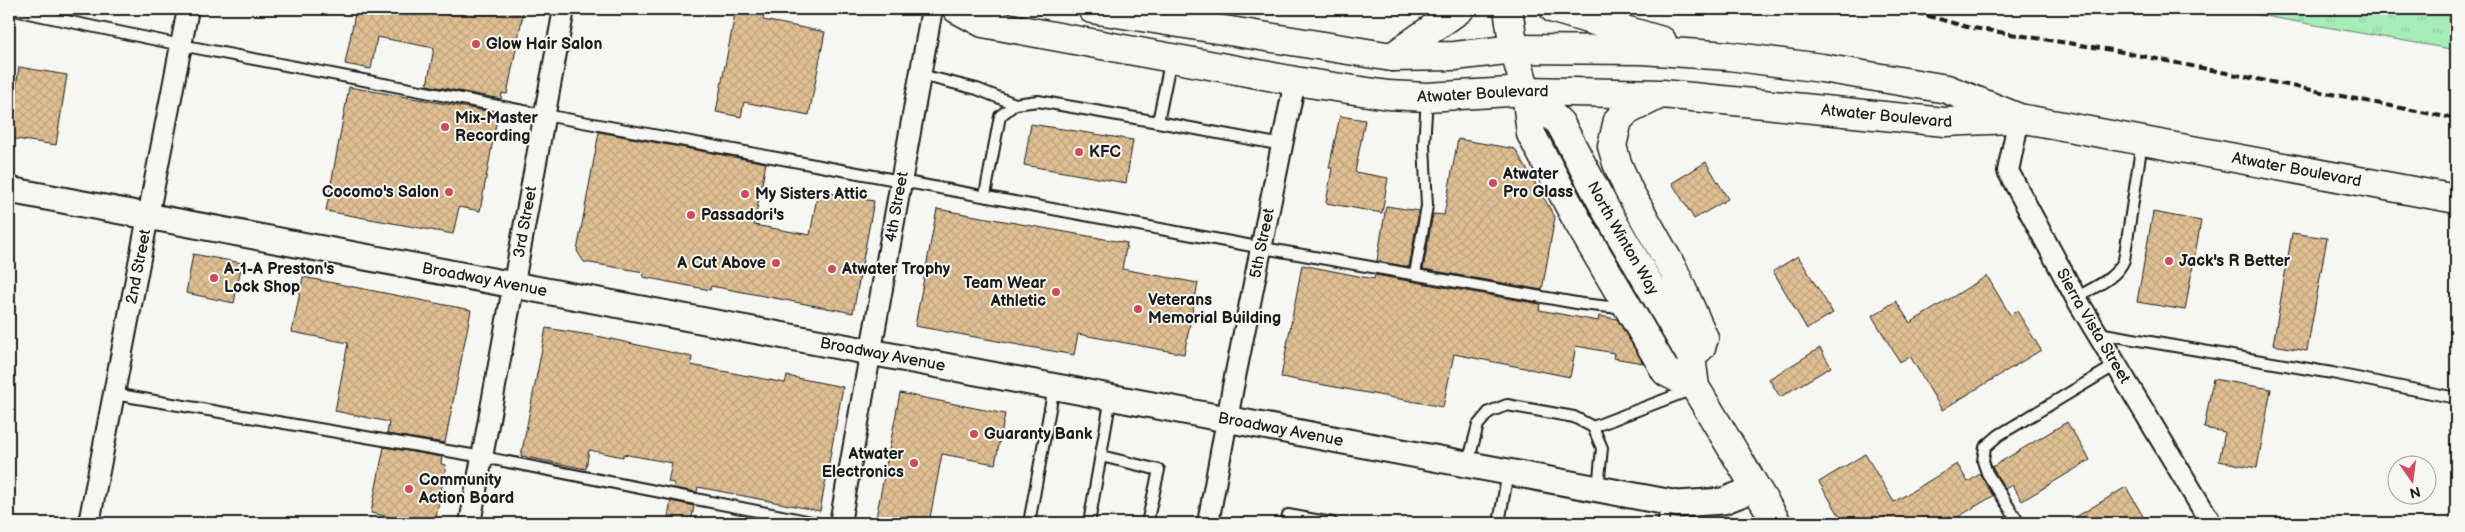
<svg xmlns="http://www.w3.org/2000/svg" width="2465" height="532" font-family="'Balsamiq Sans',sans-serif">
	<style>
		.grass { fill: url(#grass-tufts); stroke: #61846a }
		.building { fill: url(#building-cross-hatch); stroke: #1c1c1c }
		.lines { fill: none; stroke-linecap: round; stroke-linejoin: round }
		.service-casing { stroke: #1c1c1c; stroke-width: 14 }
		.minor-casing { stroke: #1c1c1c; stroke-width: 24 }
		.tertiary-casing { stroke: #1c1c1c; stroke-width: 29 }
		.secondary-casing { stroke: #1c1c1c; stroke-width: 31 }
		.service { stroke: #f6f6f2; stroke-width: 10 }
		.minor { stroke: #f6f6f2; stroke-width: 20 }
		.tertiary { stroke: #f6f6f2; stroke-width: 25 }
		.secondary { stroke: #f6f6f2; stroke-width: 28 }
		.rail { stroke: #1c1c1c; stroke-width: 4; stroke-dasharray: 8 4; stroke-linecap: butt }
		.poi-dot { fill: #d1495b; stroke: #f6f6f2; stroke-width: 2 }
		.labels { text-anchor: middle; dominant-baseline: central; stroke-width: 4; stroke-linejoin: round; paint-order: stroke }
		.poi-label { font-size: 16px; font-weight: bold; fill: #1c1c1c; stroke: #f6f6f2; text-anchor: start }
		.street-label { font-size: 16px; fill: #1c1c1c; stroke: #f6f6f2 }
	</style>
	<defs>
		<pattern id="grass-tufts" width="24" height="20" patternUnits="userSpaceOnUse" patternTransform="scale(1.25)"><rect width="24" height="20" fill="#a6edb9"/><path d="M3 7l-1-3M5 7V3M7 7l1-3M15 17l-1-3M17 17v-4M19 17l1-3" fill="none" stroke="#8ecb9e"/></pattern>
		<pattern id="building-cross-hatch" width="8" height="8" patternUnits="userSpaceOnUse" patternTransform="scale(1.25)"><rect width="8" height="8" fill="#dfbf92"/><path d="M0 0l8 8M0 8l8-8" fill="none" stroke="#bfa47d"/></pattern>
	</defs>
	<rect width="100%" height="100%" fill="#f6f6f2"/>
	<filter id="ink" filterUnits="userSpaceOnUse"><feTurbulence type="fractalNoise" baseFrequency=".02" numOctaves="2"/><feDisplacementMap in="SourceGraphic" scale="10" xChannelSelector="R" yChannelSelector="G"/><feConvolveMatrix kernelMatrix="1 2 1 2 8 2 1 2 1" color-interpolation-filters="sRGB"/></filter>
	<g filter="url(#ink)">
		<path class="grass" d="M2237,9H2456V50L2236,11Z"/>
		<g class="building">
			<path d="M356,9H524L507,94L502,93L501,99L427,85L434,48L377,37L371,69L345,64Z"/>
			<path d="M736,9H765L763,20L825,32L809,115L744,102L741,117L716,112Z"/>
			<path d="M19,67L67,75L56,145L9,138Z"/>
			<path d="M349,87L498,113L480,211L459,207L453,234L326,211Z"/>
			<path d="M1340,116L1365,120L1355,172L1388,178L1382,213L1326,203L1332,168H1329Z"/>
			<path d="M1031,124L1133,140L1126,183L1024,165Z"/>
			<path d="M599,132L766,163L754,225L810,235L818,191L874,201L853,313L711,286L710,290L643,277L644,272L584,262L577,251Z"/>
			<path d="M1458,139L1515,149L1555,217L1542,290L1423,269L1433,214L1444,215Z"/>
			<path d="M1706,162L1728,199L1694,219L1672,183Z"/>
			<path d="M1386,206L1419,211L1409,267L1377,261Z"/>
			<path d="M937,209L1127,243L1122,269L1198,283L1184,354L1078,334L1074,355L915,326Z"/>
			<path d="M2153,212L2201,221L2185,310L2137,302Z"/>
			<path d="M2292,233L2327,238L2307,351L2273,345Z"/>
			<path d="M193,254L242,263L234,303L186,293Z"/>
			<path d="M1798,256L1833,313L1807,329L1773,271Z"/>
			<path d="M1302,265L1374,279L1375,275L1540,304L1539,310L1598,321L1599,316L1617,319L1643,363L1613,358L1614,353L1576,346L1570,377L1454,354L1443,407L1281,377Z"/>
			<path d="M1987,276L2010,315L2017,311L2041,350L1942,410L1910,356L1900,362L1872,316L1896,301L1910,323Z"/>
			<path d="M303,277L471,310L445,443L387,434L389,422L335,411L348,343L292,332Z"/>
			<path d="M546,328L602,337L692,357L691,365L785,383L787,376L843,387L820,511L698,487L697,492L673,488L674,483L668,482L672,463L623,454V457L589,450L586,469L521,456Z"/>
			<path d="M1820,348L1831,367L1780,397L1769,379Z"/>
			<path d="M2213,379L2271,389L2257,468L2219,461L2225,432L2204,428Z"/>
			<path d="M900,393L1005,414L995,464L942,454L929,523H875Z"/>
			<path d="M2067,422L2090,460L2022,501L2012,485L2005,489L1992,467Z"/>
			<path d="M384,447L442,457L441,464L446,465L435,523H420L371,513Z"/>
			<path d="M1865,454L1894,502L1957,464L1968,482L1980,474L1993,496L1948,523H1844L1819,482Z"/>
			<path d="M2126,487L2147,523H2066Z"/>
			<path d="M671,501L694,506L691,523H667Z"/>
		</g>
		<g class="lines">
			<defs>
				<g id="service">
					<path d="M9,9L181,45L545,115L1263,248L1582,304L1610,307L1625,306"/>
					<path d="M1171,58L1158,122L1283,145"/>
					<path d="M921,75L977,89L1015,104"/>
					<path d="M985,195L1000,116L1015,104L1038,101L1158,122"/>
					<path d="M1415,274L1427,206L1424,144L1427,99"/>
					<path d="M2076,298C2094,287 2116,279 2124,260L2142,142"/>
					<path d="M2098,333L2332,373L2456,398"/>
					<path d="M114,394L483,457L817,523"/>
					<path d="M1593,427L1690,390"/>
					<path d="M1101,456L1159,470L1147,523"/>
					<path d="M1468,463L1478,425L1489,412L1507,405L1574,417L1593,427L1602,448L1598,488"/>
					<path d="M1029,523L1054,387"/>
					<path d="M1089,523L1111,397"/>
					<path d="M1286,523L1288,515L1332,523"/>
					<path d="M1499,523L1508,472"/>
					<path d="M1663,523L1667,502"/>
					<path d="M2019,523L1987,473L1983,461L1985,447L1999,435L2116,365"/>
				</g>
				<g id="minor">
					<path id="s1" d="M2019,118L2008,171L2076,298L2211,523"/>
					<path id="s2" d="M89,523L188,9"/>
					<path id="s3" d="M470,523L564,9"/>
					<path id="s4" d="M840,523L932,9"/>
					<path id="s5" d="M1208,523L1233,387L1295,81"/>
				</g>
				<g id="tertiary">
					<path id="s6" d="M9,190L1678,504L1723,501L1756,488"/>
				</g>
				<g id="secondary">
					<path id="s7" d="M957,9L983,23L1295,81L1388,95L1427,97L1526,91L1662,94L1945,122L2011,119"/>
					<path id="s8" d="M1092,9L1392,57L1455,56L1514,49L1642,50L1729,56L1822,68L1947,89L2019,118L2456,199"/>
					<path d="M1508,9L1514,49L1526,91L1531,134L1578,222L1666,372L1695,387"/>
					<path d="M1554,9L1662,41"/>
					<path d="M1392,57L1460,9"/>
					<path id="s9" d="M1526,91L1560,123L1606,210L1691,356L1695,387L1777,523"/>
					<path d="M1659,95L1627,111L1618,120L1612,146L1617,163L1628,189L1674,271L1704,338L1701,347L1691,356"/>
				</g>
			</defs>
			<use href="#service" class="service-casing"/>
			<use href="#minor" class="minor-casing"/>
			<use href="#tertiary" class="tertiary-casing"/>
			<use href="#secondary" class="secondary-casing"/>
			<use href="#service" class="service"/>
			<use href="#minor" class="minor"/>
			<use href="#tertiary" class="tertiary"/>
			<use href="#secondary" class="secondary"/>
			<path class="rail" d="M1904,9L1967,27L2112,50L2456,119"/>
		</g>
	</g>
	<g class="poi-dot">
		<circle cx="476" cy="44" r="5"/>
		<circle cx="445" cy="127" r="5"/>
		<circle cx="1079" cy="152" r="5"/>
		<circle cx="1493" cy="183" r="5"/>
		<circle cx="449" cy="192" r="5"/>
		<circle cx="745" cy="194" r="5"/>
		<circle cx="691" cy="215" r="5"/>
		<circle cx="2169" cy="261" r="5"/>
		<circle cx="776" cy="263" r="5"/>
		<circle cx="832" cy="269" r="5"/>
		<circle cx="214" cy="278" r="5"/>
		<circle cx="1056" cy="292" r="5"/>
		<circle cx="1138" cy="309" r="5"/>
		<circle cx="974" cy="434" r="5"/>
		<circle cx="914" cy="463" r="5"/>
		<circle cx="409" cy="489" r="5"/>
	</g>
	<g class="labels">
		<g class="poi-label">
			<text x="486" y="44">Glow Hair Salon</text>
			<text x="455" y="118">Mix-Master<tspan x="455" dy="18">Recording</tspan></text>
			<text x="1089" y="152">KFC</text>
			<text x="1503" y="174">Atwater<tspan x="1503" dy="18">Pro Glass</tspan></text>
			<text x="439" y="192" text-anchor="end">Cocomo's Salon</text>
			<text x="755" y="194">My Sisters Attic</text>
			<text x="701" y="215">Passadori's</text>
			<text x="2179" y="261">Jack's R Better</text>
			<text x="766" y="263" text-anchor="end">A Cut Above</text>
			<text x="224" y="269">A-1-A Preston's<tspan x="224" dy="18">Lock Shop</tspan></text>
			<text x="842" y="269">Atwater Trophy</text>
			<text x="1046" y="283" text-anchor="end">Team Wear<tspan x="1046" dy="18">Athletic</tspan></text>
			<text x="1148" y="300">Veterans<tspan x="1148" dy="18">Memorial Building</tspan></text>
			<text x="984" y="434">Guaranty Bank</text>
			<text x="904" y="454" text-anchor="end">Atwater<tspan x="904" dy="18">Electronics</tspan></text>
			<text x="419" y="480">Community<tspan x="419" dy="18">Action Board</tspan></text>
		</g>
		<g class="street-label">
			<text stroke="none"><textPath href="#s7" startOffset="536">Atwater Boulevard</textPath></text>
			<text stroke="none"><textPath href="#s7" startOffset="941">Atwater Boulevard</textPath></text>
			<text stroke="none"><textPath href="#s8" startOffset="1222">Atwater Boulevard</textPath></text>
			<text stroke="none"><textPath href="#s4" startOffset="321">4th Street</textPath></text>
			<text stroke="none"><textPath href="#s3" startOffset="306">3rd Street</textPath></text>
			<text stroke="none"><textPath href="#s9" startOffset="178">North Winton Way</textPath></text>
			<text stroke="none"><textPath href="#s5" startOffset="285">5th Street</textPath></text>
			<text stroke="none"><textPath href="#s2" startOffset="261">2nd Street</textPath></text>
			<text stroke="none"><textPath href="#s6" startOffset="484">Broadway Avenue</textPath></text>
			<text stroke="none"><textPath href="#s1" startOffset="231">Sierra Vista Street</textPath></text>
			<text stroke="none"><textPath href="#s6" startOffset="889">Broadway Avenue</textPath></text>
			<text stroke="none"><textPath href="#s6" startOffset="1294">Broadway Avenue</textPath></text>
		</g>
	</g>
	<rect width="2465" height="532" fill="none" stroke="#f6f6f2" stroke-width="30"/>
	<rect x="15" y="15" width="2435" height="502" fill="none" stroke="#1c1c1c" stroke-width="2" filter="url(#ink)"/>
	<g transform="translate(2412 480) rotate(166)"><circle r="24" fill="#f6f6f2" stroke="#9f9f9c"/>
	<path d="M0-4L9 19L0 12L-9 19Z" fill="#d1495b"/>
	<text y="-8" font-size="14" font-weight="bold" text-anchor="middle" fill="#1c1c1c">N</text>
	</g>
</svg>
